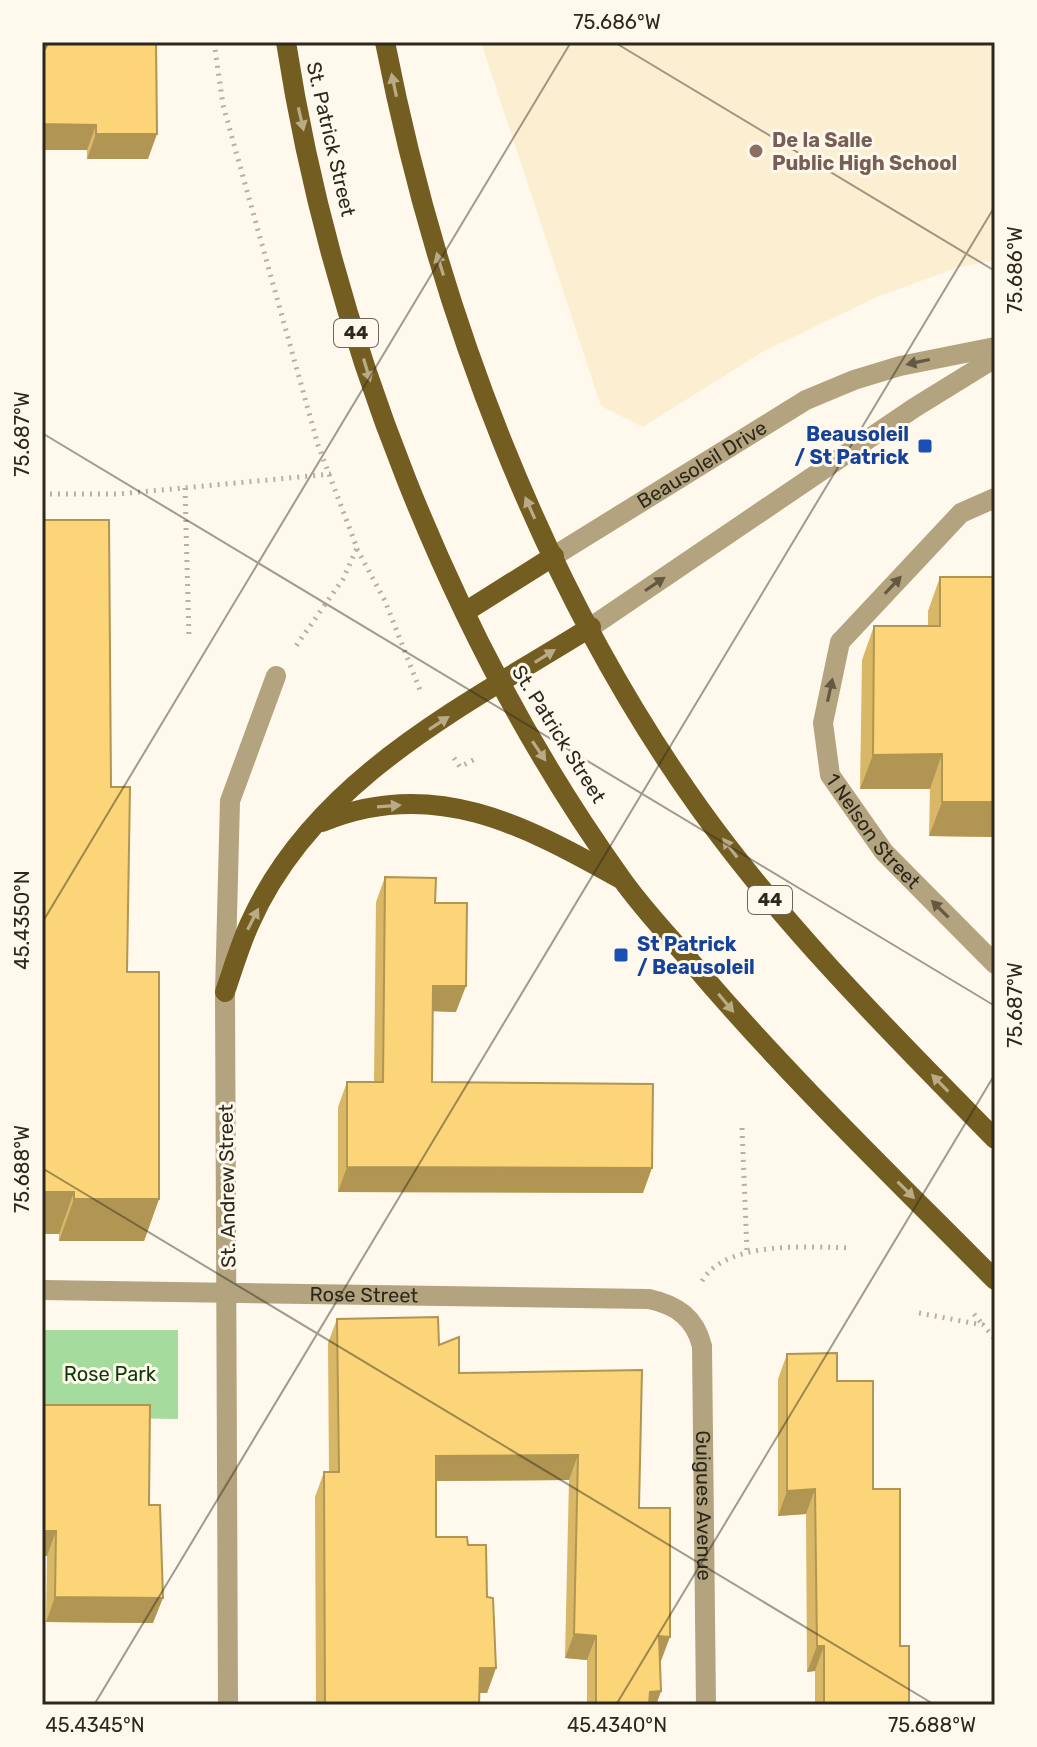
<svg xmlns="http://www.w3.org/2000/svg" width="1037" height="1747" font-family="Rubik,sans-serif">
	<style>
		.built { fill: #fcefd1 }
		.green { fill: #a6db9e }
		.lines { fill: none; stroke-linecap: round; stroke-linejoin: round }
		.path { stroke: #b6b1a4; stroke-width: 5; stroke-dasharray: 2 6; stroke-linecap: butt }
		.service { stroke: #b3a37e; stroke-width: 20 }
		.minor { stroke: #b3a37e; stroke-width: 20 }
		.tertiary { stroke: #b3a37e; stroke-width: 20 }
		.primary { stroke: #745d21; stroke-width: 20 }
		.wall { fill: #d8b766 }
		.shaded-wall { fill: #b09553 }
		.building { fill: #fbd577; stroke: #b09553; stroke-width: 2 }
		.oneway { fill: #b9ab86 }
		.oneway2 { fill: #635943 }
		.ticks { fill: none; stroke: #2d281c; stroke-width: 2; stroke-opacity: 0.45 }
		.education-dot { fill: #8d6e63; stroke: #fef9ec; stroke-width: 3 }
		.transit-dot { fill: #1a4fb4; stroke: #fef9ec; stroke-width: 3 }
		.labels { text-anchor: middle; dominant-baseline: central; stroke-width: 6; stroke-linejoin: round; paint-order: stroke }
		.shield { fill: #fef9ec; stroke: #6c675a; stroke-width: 2 }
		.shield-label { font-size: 18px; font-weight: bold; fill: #2d281c }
		.street-label { font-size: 20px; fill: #2d281c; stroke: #fef9ec }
		.education-label { font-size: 20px; font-weight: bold; fill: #785e54; stroke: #fef9ec; text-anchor: start }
		.transit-label { font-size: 20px; font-weight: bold; fill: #164399; stroke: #fef9ec; text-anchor: end }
		.park-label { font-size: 20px; fill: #0c3906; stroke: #fef9ec }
		.neatline { fill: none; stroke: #2d281c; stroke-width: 3 }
		.ticks-label { font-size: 20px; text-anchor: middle; fill: #2d281c }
	</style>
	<rect width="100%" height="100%" fill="#fef9ec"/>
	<path class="built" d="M481,42H995V260L956,268L877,297L762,352L643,427L601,406Z"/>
	<path class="green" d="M42,1330H178V1419L42,1417Z"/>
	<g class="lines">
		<g class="path">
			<path d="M214,42L223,105L318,445L357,548L343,579L296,646"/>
			<path d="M185,488L189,638"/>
			<path d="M42,494H118L331,474"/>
			<path d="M357,549L385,601L420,690"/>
			<path d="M454,758L460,767L477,758"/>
			<path d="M742,1128L747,1251"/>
			<path d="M702,1281C726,1240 809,1247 851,1248"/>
			<path d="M919,1313L983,1325L995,1339"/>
			<path d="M974,1314L983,1325"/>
		</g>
		<path class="service" id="s1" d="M840,642L823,723L830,775L884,852L995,964"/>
		<g class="minor">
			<path d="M840,642L961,513L995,498"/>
			<path id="s2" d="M42,1290L649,1299C677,1305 695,1318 702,1346L706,1705"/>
			<path d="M228,1705L225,992L230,801L276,676"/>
		</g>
		<g class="tertiary">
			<path id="s3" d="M554,556L806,400L854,380L900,366L995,347"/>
			<path d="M591,627L914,408L995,358"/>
		</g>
		<g class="primary">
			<path d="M286,42C331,332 450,639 621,878C642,908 668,935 692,963C786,1074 892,1176 995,1280"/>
			<path d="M385,42C437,308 541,587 700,809C786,929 892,1034 995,1139"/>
			<path d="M465,612L554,556"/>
			<path d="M322,822C433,776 524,825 619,878"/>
			<path d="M225,992C233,969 240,945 250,923C314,779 464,706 591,627"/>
		</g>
	</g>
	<g class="wall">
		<path d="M42,42L148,159H87V150Z"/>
		<path d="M42,520L111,787L127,972L159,1199L144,1241H59V1234H42Z"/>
		<path d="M940,577H995V837L929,836L930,789H860L862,660L874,626H928V611Z"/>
		<path d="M385,877L435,903L456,1012L433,1011L432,1082L643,1193L338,1192V1107L347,1082H374L376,902Z"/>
		<path d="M337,1319L439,1345L459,1373L642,1370L639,1508L661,1661V1691L656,1705H587V1660L565,1658L569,1480L436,1481V1537L468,1545L487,1597L496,1668L487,1693H479V1705H316L315,1497L324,1472H329L328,1343Z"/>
		<path d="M787,1354L837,1381L873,1489L900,1646L909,1705H815V1671L807,1672L806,1514L778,1516V1379Z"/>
		<path d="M42,1405L149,1505L153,1623L46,1622L47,1556Z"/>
	</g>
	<g class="shaded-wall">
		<path d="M42,124L96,125L87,150H42Z"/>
		<path d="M96,134H157L148,159H87Z"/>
		<path d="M942,754L930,789H860L873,755Z"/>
		<path d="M942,802H995V837L929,836Z"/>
		<path d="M433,986H466L456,1012L424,1011Z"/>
		<path d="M347,1167L652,1168L643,1193L338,1192Z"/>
		<path d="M42,1192H74L59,1234H42Z"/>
		<path d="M74,1199H159L144,1241H59Z"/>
		<path d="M578,1455L569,1480L428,1481L436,1456Z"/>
		<path d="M815,1489L806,1514L778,1516L787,1491Z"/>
		<path d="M42,1531H56L47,1556H42Z"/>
		<path d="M55,1597L163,1598L153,1623L46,1622Z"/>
		<path d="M574,1634L596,1636L587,1660L565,1658Z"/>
		<path d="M659,1636L670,1637L661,1661H650Z"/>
		<path d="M817,1646H824L815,1671L807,1672Z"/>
		<path d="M480,1668H496L487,1693H471Z"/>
		<path d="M661,1691L656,1705H645L650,1692Z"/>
	</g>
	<g class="building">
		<path d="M42,42H156L157,134H96V125L42,124Z"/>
		<path d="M42,520H109L111,787H130L127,972H159V1199H74V1192H42Z"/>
		<path d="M940,577H995V802H942V754L873,755L874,626H940Z"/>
		<path d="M385,877L436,878L435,903H467L466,986H433L432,1082L653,1084L652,1168L347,1167V1082H383Z"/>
		<path d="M438,1317L439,1345L459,1337V1373L642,1370L639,1508H670V1637L659,1636L661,1691L650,1692L649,1705H596V1636L574,1634L578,1455L436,1456V1537H467L468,1545H486L487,1597L493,1598L496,1668H480L479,1705H325L324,1472H339L337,1319Z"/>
		<path d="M837,1353V1381H873V1489H900V1646H909V1705H824V1646H817L815,1489L787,1491V1354Z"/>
		<path d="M42,1405H150L149,1505H160L163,1598L55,1597L56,1531H42Z"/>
	</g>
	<defs><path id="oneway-solid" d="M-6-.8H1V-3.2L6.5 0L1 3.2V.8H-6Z" transform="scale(2)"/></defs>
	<g class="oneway">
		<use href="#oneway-solid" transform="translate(394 85) rotate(-102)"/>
		<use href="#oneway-solid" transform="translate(301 119) rotate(77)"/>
		<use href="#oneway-solid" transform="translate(440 264) rotate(-107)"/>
		<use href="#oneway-solid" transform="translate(367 370) rotate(73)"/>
		<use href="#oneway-solid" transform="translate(530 508) rotate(-114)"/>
		<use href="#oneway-solid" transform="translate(545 656) rotate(-32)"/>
		<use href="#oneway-solid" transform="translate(439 723) rotate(-33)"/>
		<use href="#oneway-solid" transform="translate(539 751) rotate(56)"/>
		<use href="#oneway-solid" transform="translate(389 806) rotate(-4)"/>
		<use href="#oneway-solid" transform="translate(730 848) rotate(-127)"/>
		<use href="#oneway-solid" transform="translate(253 919) rotate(-63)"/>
		<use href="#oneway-solid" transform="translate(726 1003) rotate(50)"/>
		<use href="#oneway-solid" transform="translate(940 1083) rotate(-134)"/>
		<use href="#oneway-solid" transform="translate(906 1190) rotate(45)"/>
	</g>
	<g class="oneway2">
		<use href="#oneway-solid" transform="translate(918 362) rotate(168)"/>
		<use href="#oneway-solid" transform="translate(655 584) rotate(-34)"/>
		<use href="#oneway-solid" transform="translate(893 585) rotate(-47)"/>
		<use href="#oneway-solid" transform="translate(830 690) rotate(-78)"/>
		<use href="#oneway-solid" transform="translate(940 909) rotate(-135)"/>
	</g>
	<path class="ticks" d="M614,42L995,271M42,54L49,42M42,433L995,1006M42,923L571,42M42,1168L935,1705M94,1705L995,206M616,1705L995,1074"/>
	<circle class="education-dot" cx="756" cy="151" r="8"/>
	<g class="transit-dot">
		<rect x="917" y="438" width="16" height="16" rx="4"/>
		<rect x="613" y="947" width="16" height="16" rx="4"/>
	</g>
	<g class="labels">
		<g class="shield">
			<rect x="334" y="319" width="44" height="28" rx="6"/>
			<rect x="748" y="886" width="44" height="28" rx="6"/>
		</g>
		<g class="shield-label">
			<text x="356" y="333">44</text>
			<text x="770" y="900">44</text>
		</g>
		<g class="street-label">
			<text transform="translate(331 139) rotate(77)">St. Patrick Street</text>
			<text stroke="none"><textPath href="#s3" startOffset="174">Beausoleil Drive</textPath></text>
			<text transform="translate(559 734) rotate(58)">St. Patrick Street</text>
			<text stroke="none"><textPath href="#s1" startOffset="206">1 Nelson Street</textPath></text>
			<text transform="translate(227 1186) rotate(-91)">St. Andrew Street</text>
			<text stroke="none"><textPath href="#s2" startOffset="322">Rose Street</textPath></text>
			<text stroke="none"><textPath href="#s2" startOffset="842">Guigues Avenue</textPath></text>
		</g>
		<g class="education-label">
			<text x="772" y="140">De la Salle<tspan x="772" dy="23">Public High School</tspan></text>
		</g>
		<g class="transit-label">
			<text x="909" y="434">Beausoleil<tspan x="909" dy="23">/ St Patrick</tspan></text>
			<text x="637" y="944" text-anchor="start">St Patrick<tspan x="637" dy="23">/ Beausoleil</tspan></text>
		</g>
		<g class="park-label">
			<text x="110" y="1374">Rose Park</text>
		</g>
	</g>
	<rect width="1037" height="1747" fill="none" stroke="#fef9ec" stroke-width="88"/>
	<rect x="44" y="44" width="949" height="1659" class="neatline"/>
	<g class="ticks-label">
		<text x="617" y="29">75.686°W</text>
		<text transform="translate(1015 270) rotate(-90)" y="7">75.686°W</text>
		<text transform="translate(22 434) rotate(-90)" y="7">75.687°W</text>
		<text transform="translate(22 920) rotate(-90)" y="7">45.4350°N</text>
		<text transform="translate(1015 1005) rotate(-90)" y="7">75.687°W</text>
		<text transform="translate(22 1169) rotate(-90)" y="7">75.688°W</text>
		<text x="95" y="1732">45.4345°N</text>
		<text x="617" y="1732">45.4340°N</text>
		<text x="932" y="1732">75.688°W</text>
	</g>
</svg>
